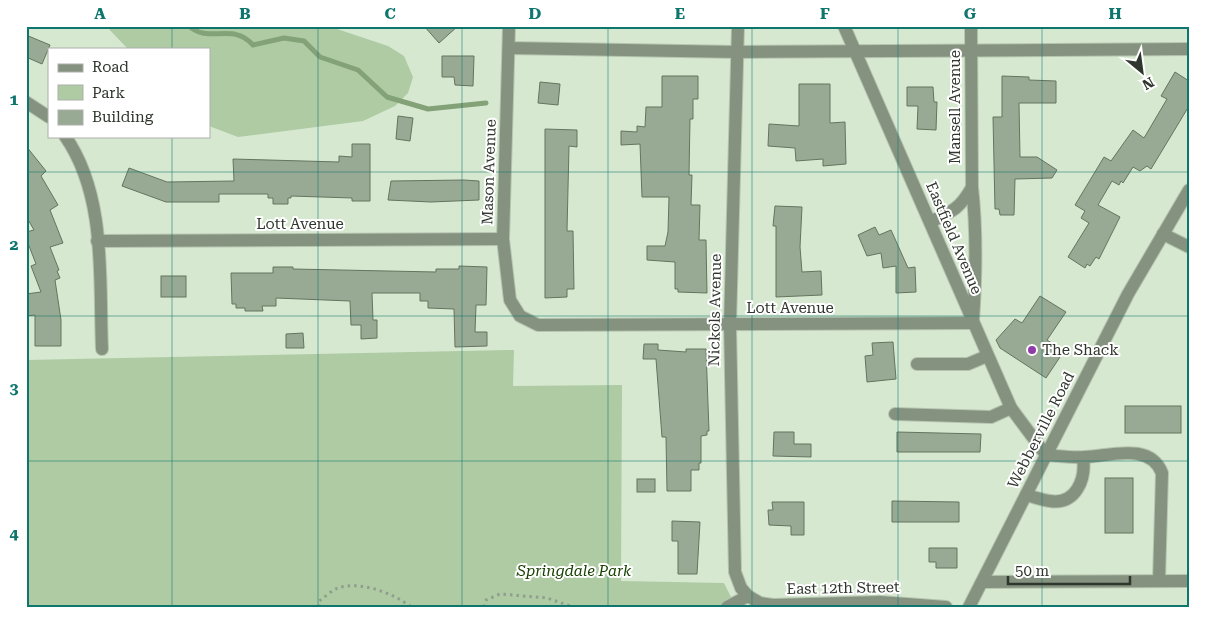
<svg xmlns="http://www.w3.org/2000/svg" width="1215" height="633" font-family="'Roboto Serif',serif">
	<style>
		.green { fill: #aecba4 }
		.lines { fill: none; stroke-linecap: round; stroke-linejoin: round }
		.stream { stroke: #83a278; stroke-width: 5 }
		.building { fill: #99aa94; stroke: #65745f }
		.minor-casing { stroke: #b5c4af; stroke-width: 14 }
		.path { stroke: #919e8d; stroke-width: 3; stroke-dasharray: 2.5 4; stroke-linecap: butt }
		.minor { stroke: #84927f; stroke-width: 12 }
		.grid { fill: none; stroke: #0f766e; stroke-width: 1; stroke-opacity: 0.55 }
		.poi-dot { fill: #903ba8; stroke: #fff; stroke-width: 2 }
		.labels { text-anchor: middle; dominant-baseline: central; stroke-width: 4; stroke-linejoin: round; paint-order: stroke }
		.street-label { font-size: 15px; fill: #2f362d; stroke: #fff }
		.poi-label { font-size: 15px; fill: #2f362d; stroke: #fff; text-anchor: start }
		.park-label { font-size: 15px; font-style: italic; fill: #174001; stroke: #fff }
		.neatline { fill: none; stroke: #0f766e; stroke-width: 2 }
		.grid-label { font-size: 16px; text-anchor: middle; font-weight: bold; fill: #0f766e }
	</style>
	<rect width="100%" height="100%" fill="#d6e8d0"/>
	<g class="green">
		<path d="M106,26H328L388,46L404,56L413,77L408,93L395,106L363,121L238,137L209,126V49H128Z"/>
		<path d="M514,350L513,386L622,385L621,581L724,583L736,607H26V360Z"/>
	</g>
	<g class="lines">
		<path class="stream" d="M189,26C209,44 233,22 253,45L284,38L304,41L320,57L358,70L387,97L428,109L486,103"/>
	</g>
	<g class="building">
		<path d="M424,26H458L439,43Z"/>
		<path d="M26,35L50,45L42,64L26,57Z"/>
		<path d="M442,56H474L473,86L455,85L454,77H442Z"/>
		<path d="M1175,72L1189,81V106L1151,169L1147,166L1140,171L1133,167L1123,183L1121,181L1119,185L1112,181L1098,205L1120,217L1099,259L1096,257L1090,266L1087,264L1085,268L1068,257L1089,223L1081,218L1085,211L1075,205L1104,157L1111,161L1133,130L1144,138L1167,99L1161,96Z"/>
		<path d="M662,76H698V99H693V119H690L689,175H692L691,205H700L699,240H706L707,293L678,292V289H675V262L647,260V246H665L668,232L669,197H642L640,144L621,145V131L637,132V126L645,127L646,107H662Z"/>
		<path d="M1002,76L1029,77V80L1056,81V103H1019L1020,157H1037L1057,170L1052,178L1015,179L1014,215H1000L999,209H995L993,117H1002Z"/>
		<path d="M540,82L560,84L558,105L538,103Z"/>
		<path d="M799,84H830V123L845,122L846,164L823,166V159L796,161L795,148L768,146L769,124L799,126Z"/>
		<path d="M907,87H933L934,102H937L936,130L917,129L918,106H907Z"/>
		<path d="M398,116L413,118L410,141L396,139Z"/>
		<path d="M545,129L577,130V147L569,146L567,231H573L574,289H567V297L545,298Z"/>
		<path d="M352,144H370V201H352V198L291,196V198H288V204H273V198H268V194H219V202H166L122,186L129,168L167,182L234,181L233,159L339,162V156L352,157Z"/>
		<path d="M26,146L46,171L41,176L58,205L50,210L63,243L50,247L59,270L57,271L60,278L55,280L61,320V346H35V315L26,316V294L41,292L31,266L36,264L26,238V232L34,230L26,216Z"/>
		<path d="M464,180L479,181V200L431,202L388,200L391,181Z"/>
		<path d="M775,206L802,207L800,247L802,272L821,271L822,295L776,297V226H773Z"/>
		<path d="M875,227L879,235L891,230L908,268L915,267L916,292L896,293V266L883,268L881,253L867,256L858,235Z"/>
		<path d="M459,266L487,267L486,305H476L475,332H487V346L455,347L454,309L428,308V301H420V293H372L373,320H377V338L361,339V325H351L350,301L276,298V306H262L263,311H245V308H236V304H232L231,273H273V267H293V269L436,272V269H459Z"/>
		<rect x="161" y="276" width="25" height="21"/>
		<path d="M1040,296L1066,312L1047,340L1064,351L1046,378L1000,348L996,340L1015,319L1022,323Z"/>
		<path d="M303,333L304,348H286V334Z"/>
		<path d="M893,342L896,379L867,382L865,356L873,355L872,343Z"/>
		<path d="M644,344H658V350L686,352V349H706L709,431H707V435L701,436V463H699V470H691V491H667L666,437H662L656,359H643Z"/>
		<rect x="1125" y="406" width="56" height="27"/>
		<path d="M774,432H794V444H811V457L773,456Z"/>
		<path d="M897,432L981,434L980,452H897Z"/>
		<rect x="1105" y="478" width="28" height="55"/>
		<rect x="637" y="479" width="18" height="13"/>
		<path d="M892,501L959,502V522H892Z"/>
		<path d="M772,502H804V535H791V526L769,525L768,510H773Z"/>
		<path d="M672,521L700,522L697,574H678V541H672Z"/>
		<path d="M929,548H957V568H936V562H929Z"/>
	</g>
	<g class="lines">
		<defs>
			<g id="minor">
				<path d="M509,26L503,239L510,300L520,316L538,325L972,323"/>
				<path d="M738,26L730,325L735,572L741,588L748,596L760,603L773,605L880,602L946,607"/>
				<path d="M844,26L1011,408L1046,455C1059,456 1072,458 1085,457C1110,456 1150,442 1162,473L1159,581"/>
				<path d="M971,26L972,187C977,231 976,277 973,321"/>
				<path d="M509,48L738,52L1189,49"/>
				<path d="M26,102L49,117"/>
				<path d="M65,136C107,196 99,280 102,349"/>
				<path d="M930,222C951,212 960,209 972,187"/>
				<path d="M1163,234L1189,247"/>
				<path d="M97,241L503,239"/>
				<path d="M917,364H968L987,356"/>
				<path d="M895,414L991,417L1011,408"/>
				<path d="M1026,495C1034,497 1042,500 1050,501C1076,505 1086,479 1083,458"/>
				<path d="M983,582L1189,581"/>
				<path d="M727,607L748,596"/>
				<path d="M969,607L1128,294L1189,190"/>
			</g>
		</defs>
		<use href="#minor" class="minor-casing"/>
		<g class="path">
			<path d="M319,607V601C325,597 332,590 338,588C360,580 395,594 411,607"/>
			<path d="M484,607L486,600L500,594L547,598L573,607"/>
		</g>
		<use href="#minor" class="minor"/>
	</g>
	<path class="grid" d="M172,26V49M318,26V607M462,26V607M608,26V607M752,26V607M898,26V607M1042,26V607M172,136V607M26,172H1189M26,316H1189M26,461H1189"/>
	<circle class="poi-dot" cx="1032" cy="350" r="5"/>
	<g class="labels">
		<g class="street-label">
			<text transform="translate(955 107) rotate(-90)">Mansell Avenue</text>
			<text transform="translate(489 172) rotate(-88)">Mason Avenue</text>
			<text x="300" y="224">Lott Avenue</text>
			<text transform="translate(954 238) rotate(67)">Eastfield Avenue</text>
			<text x="790" y="308">Lott Avenue</text>
			<text transform="translate(715 310) rotate(-89)">Nickols Avenue</text>
			<text transform="translate(1041 430) rotate(-63)">Webberville Road</text>
			<text transform="translate(843 588) rotate(-1)">East 12th Street</text>
		</g>
		<g class="poi-label">
			<text x="1042" y="350">The Shack</text>
		</g>
		<g class="park-label">
			<text x="574" y="571">Springdale Park</text>
		</g>
	</g>
	<rect width="1215" height="633" fill="none" stroke="#ffffff" stroke-width="55"/>
	<rect x="48" y="48" width="162" height="90" fill="#ffffff" stroke="#acafab"/>
	<rect x="58" y="64" width="25" height="8" fill="#84927f" stroke="#acafab"/>
	<text x="92" y="72" font-size="15" fill="#2f362d">Road</text>
	<rect x="58" y="85" width="25" height="15" fill="#aecba4" stroke="#acafab"/>
	<text x="92" y="98" font-size="15" fill="#2f362d">Park</text>
	<rect x="58" y="110" width="25" height="15" fill="#99aa94" stroke="#acafab"/>
	<text x="92" y="122" font-size="15" fill="#2f362d">Building</text>
	<g transform="translate(1142 72) rotate(151)" stroke="#ffffff" stroke-width="4" paint-order="stroke">
	<path d="M0-4L9 19L0 12L-9 19Z" fill="#2f362d"/>
	<text y="-8" font-size="14" font-weight="bold" text-anchor="middle" fill="#2f362d">N</text>
	</g>
	<path d="M1008 576v8h122v-8" fill="none" stroke="#2f362d" stroke-width="2.5"/>
	<text x="1015" y="576" font-size="15" fill="#2f362d" stroke="#ffffff" stroke-width="4" paint-order="stroke">50 m</text>
	<rect x="28" y="28" width="1160" height="578" class="neatline"/>
	<g class="grid-label">
		<text x="100" y="19">A</text>
		<text x="245" y="19">B</text>
		<text x="390" y="19">C</text>
		<text x="535" y="19">D</text>
		<text x="680" y="19">E</text>
		<text x="825" y="19">F</text>
		<text x="970" y="19">G</text>
		<text x="1115" y="19">H</text>
		<text x="14" y="105">1</text>
		<text x="14" y="250">2</text>
		<text x="14" y="394">3</text>
		<text x="14" y="539">4</text>
	</g>
</svg>
